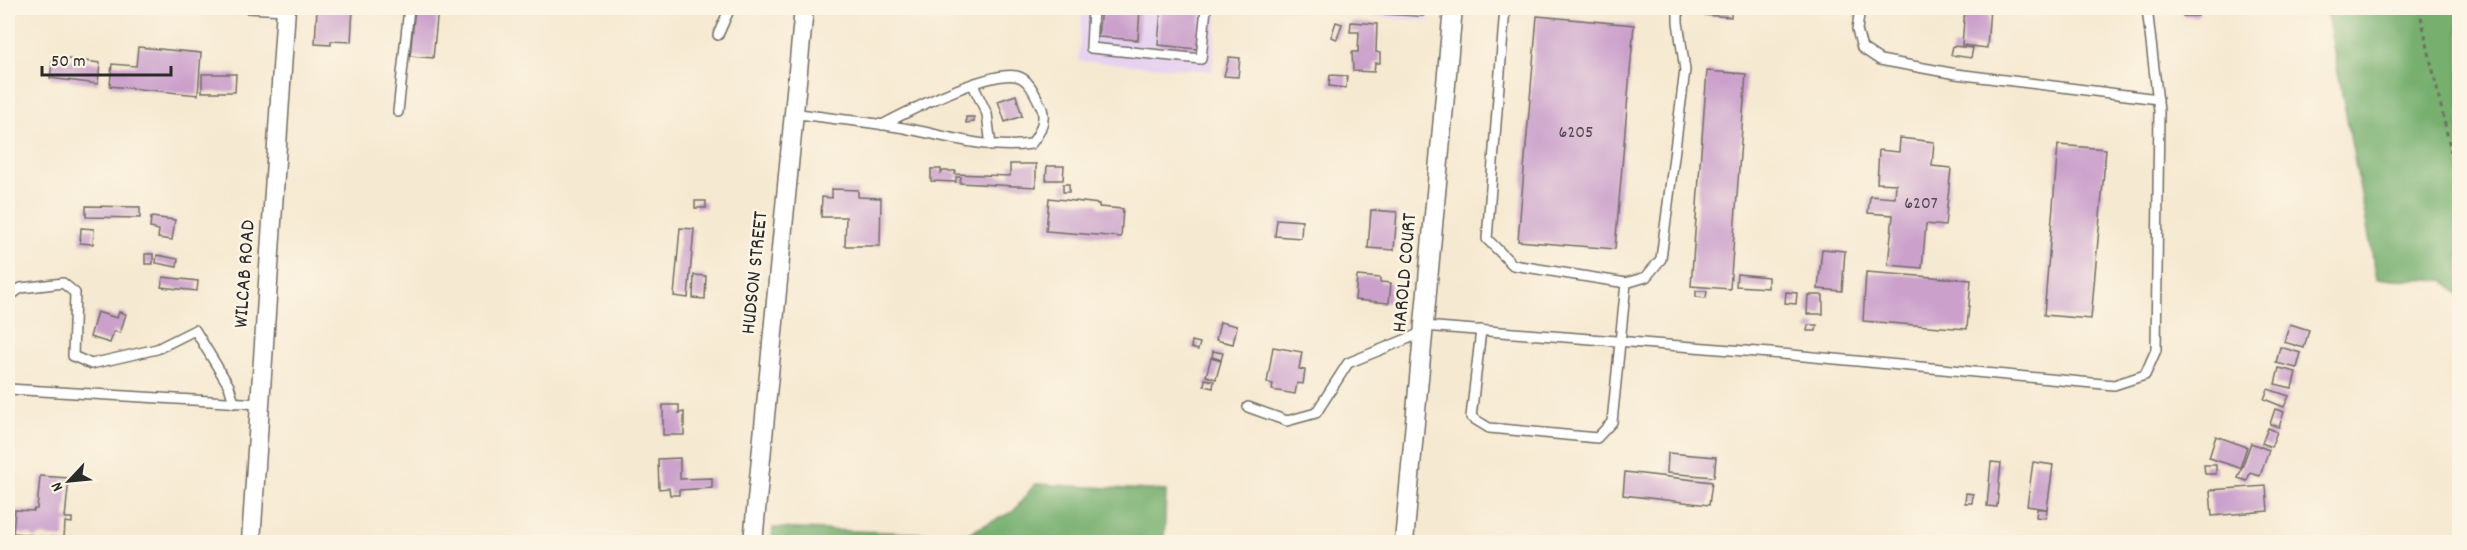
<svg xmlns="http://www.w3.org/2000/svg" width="2467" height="550" font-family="Dekko,sans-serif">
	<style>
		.built { fill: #e6d2f0 }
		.forest { fill: #76af6e; stroke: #506d4c; stroke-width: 1.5 }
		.building { fill: #cba1cc }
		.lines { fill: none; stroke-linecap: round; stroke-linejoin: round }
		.service-casing { stroke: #726e65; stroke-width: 12 }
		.minor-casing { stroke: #726e65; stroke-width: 21 }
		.path { stroke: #726e65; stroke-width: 3; stroke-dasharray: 4.5 4.5; stroke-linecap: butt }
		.service { stroke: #fff; stroke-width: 9 }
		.minor { stroke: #fff; stroke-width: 18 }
		.labels { text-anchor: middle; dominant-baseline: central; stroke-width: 5; stroke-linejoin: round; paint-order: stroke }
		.number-label { font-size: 18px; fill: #534853 }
		.street-label { font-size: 21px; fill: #2b2b2b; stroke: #fcf5e5 }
	</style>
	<rect width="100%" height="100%" fill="#fcf5e5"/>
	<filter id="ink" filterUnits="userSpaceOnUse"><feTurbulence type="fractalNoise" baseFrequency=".0167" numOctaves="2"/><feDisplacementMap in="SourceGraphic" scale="12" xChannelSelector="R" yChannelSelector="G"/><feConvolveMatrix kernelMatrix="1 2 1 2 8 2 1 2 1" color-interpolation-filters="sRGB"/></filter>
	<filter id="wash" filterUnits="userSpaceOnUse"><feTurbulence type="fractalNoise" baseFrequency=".008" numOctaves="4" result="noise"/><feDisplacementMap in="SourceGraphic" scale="24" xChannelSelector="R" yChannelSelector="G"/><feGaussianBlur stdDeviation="1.35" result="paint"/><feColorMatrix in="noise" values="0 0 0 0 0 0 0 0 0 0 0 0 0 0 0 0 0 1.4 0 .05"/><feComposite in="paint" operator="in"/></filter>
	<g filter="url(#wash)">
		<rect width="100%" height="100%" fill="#f6e9d1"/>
		<g class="built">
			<path d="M1082,8H1218L1212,71L1078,61Z"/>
			<path d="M1268,8H1429L1428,21Z"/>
		</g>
		<g class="forest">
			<path d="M2326,8H2459V295L2444,280L2377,279Z"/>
			<path d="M1035,484L1166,491L1164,542H772L773,528L965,535L1014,511Z"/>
		</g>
		<g id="blocks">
			<g class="building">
				<path d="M317,8H353L351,42L331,41V45L315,44Z"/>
				<path d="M415,8L438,9L433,58L410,56Z"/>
				<path d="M1101,8H1140L1138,40L1098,37Z"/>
				<path d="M1161,8H1201L1197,49L1158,45Z"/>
				<path d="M1690,8H1731V17L1690,14Z"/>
				<path d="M1965,8H1990L1987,48L1962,45Z"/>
				<path d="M2183,8H2199L2198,16H2183Z"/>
				<path d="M1537,16L1634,25L1615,249L1518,241Z"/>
				<path d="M1336,22L1342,24L1337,39L1331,37Z"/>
				<path d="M1351,22L1377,24L1376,52L1380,53V63H1375L1374,72L1353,71L1352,52H1358L1359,32H1350Z"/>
				<path d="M1953,46L1973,48L1971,58L1951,55Z"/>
				<path d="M138,47L201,53L198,95L110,86L112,64L136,66Z"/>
				<path d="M53,57L100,63L98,84L50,78Z"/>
				<path d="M1229,57L1240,58L1238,77L1224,76Z"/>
				<path d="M1707,71L1746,74L1730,289L1691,286Z"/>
				<path d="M202,74H236L235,92H202Z"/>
				<path d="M1330,75L1347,76L1346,88L1329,86Z"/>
				<path d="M1016,95L1022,116L1005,122L998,101Z"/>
				<path d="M966,117H974V122L966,123Z"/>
				<path d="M1900,138L1934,142L1932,166L1951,168L1945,226L1926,224L1922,268L1888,265L1893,215L1868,213L1870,196L1895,198L1896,184L1877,183L1879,150L1899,152Z"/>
				<path d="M2058,145L2106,149L2091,319L2044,315Z"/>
				<path d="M1010,164H1036V187L960,183L961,177H956V182L931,181V169H941V173L943,171H956L955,174L1010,176Z"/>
				<path d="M1047,166H1064L1063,180H1046Z"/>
				<rect x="1063" y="184" width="6" height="8"/>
				<path d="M832,189L858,190V197L881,198L880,246H845L846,217H821L822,197L832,198Z"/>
				<path d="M1049,198L1099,204V207L1123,209L1121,237L1046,231Z"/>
				<rect x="695" y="201" width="11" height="7"/>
				<path d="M86,206L140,207V218L86,217Z"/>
				<path d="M1371,210L1397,212L1394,250L1368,248Z"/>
				<path d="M151,217L175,220L172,240L158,238L159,230L150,228Z"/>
				<path d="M1277,219L1302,221L1301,238L1275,236Z"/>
				<path d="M81,228L94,229L93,244L80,243Z"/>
				<path d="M680,228L694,229L688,298L674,296Z"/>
				<path d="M1822,249L1845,251L1842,291L1818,289Z"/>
				<rect x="145" y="254" width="8" height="10"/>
				<path d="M157,255L178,259L177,267L156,263Z"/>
				<path d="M1866,272L1971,280L1967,329L1863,321Z"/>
				<path d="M1737,274L1768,277V288L1736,286Z"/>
				<path d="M694,275L706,276L705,299L693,298Z"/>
				<path d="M1357,276L1380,278V282L1391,283L1389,303L1355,300Z"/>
				<path d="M163,277L198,281L197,291L161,287Z"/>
				<path d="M1696,291H1707L1706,298L1696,297Z"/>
				<path d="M1786,292L1797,293L1796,304L1785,303Z"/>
				<path d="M1808,295H1823V314H1807Z"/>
				<path d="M97,312L117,318L119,312L126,314L120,333L114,331L110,343L90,337Z"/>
				<path d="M1220,322L1237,326L1233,344L1216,340Z"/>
				<path d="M2290,324L2309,330L2304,348L2284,342Z"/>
				<path d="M1808,325H1817L1816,331H1807Z"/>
				<path d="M1192,341L1200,343L1198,350L1191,348Z"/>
				<path d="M1273,347L1302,352L1299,369L1305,370L1303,384L1297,383L1295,394L1272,390L1273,384L1267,383Z"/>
				<path d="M2280,347L2301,353L2297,368L2276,363Z"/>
				<path d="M1213,351L1223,353L1221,360L1212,357Z"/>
				<path d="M1211,358L1221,361L1216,379L1206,376Z"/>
				<path d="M2279,368L2296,372L2292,388L2275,384Z"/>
				<path d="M1205,379L1214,381L1213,388L1204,386Z"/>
				<path d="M2268,389L2289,396L2284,407L2264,399Z"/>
				<path d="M663,405H679V413L684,412V435H663Z"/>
				<path d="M2275,409L2284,412L2279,427L2270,424Z"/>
				<path d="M2268,428L2277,432L2271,447L2262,443Z"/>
				<path d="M2216,436L2247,447L2240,468L2209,458Z"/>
				<path d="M2251,443L2269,450L2260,476L2250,473L2247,481L2238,478Z"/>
				<path d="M1668,453L1716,457L1714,477L1667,473Z"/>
				<path d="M680,458V479L712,478V488L679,490V495H670L669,488L659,489L658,459Z"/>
				<path d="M1991,462L2001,463L1997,507L1987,506Z"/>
				<path d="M2033,462L2053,465L2047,509L2027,506Z"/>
				<path d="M2204,465H2216V474H2205Z"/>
				<path d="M1625,472L1712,482L1709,505L1623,495Z"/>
				<path d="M40,476L69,478L65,518H72V523L65,522L64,538L38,536V538L32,537V535L13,533L15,510L34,511V509H37Z"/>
				<path d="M2266,486L2268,511L2212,516L2210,490Z"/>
				<path d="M1966,493L1973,494L1972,503H1965Z"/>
				<path d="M2037,509H2047L2046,518L2036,517Z"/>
			</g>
		</g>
	</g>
	<g filter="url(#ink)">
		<use href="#blocks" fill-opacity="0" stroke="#726e65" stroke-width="1.5"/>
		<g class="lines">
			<defs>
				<g id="service">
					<path d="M247,8L286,10"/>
					<path d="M1093,8L1091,48L1201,59L1206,8"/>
					<path d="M1370,8L1421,11L1422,8"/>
					<path d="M1505,8L1487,239L1513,265L1626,283L1646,277L1661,259L1685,70L1678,22V8"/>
					<path d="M1860,8L1857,30L1862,48L1880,60L1956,74L2158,99"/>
					<path d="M718,35L730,8"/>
					<path d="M973,85L987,114L991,146"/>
					<path d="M398,112L409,8"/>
					<path d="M794,113C832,119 871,122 909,129C950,137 989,150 1031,144C1041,132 1048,117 1039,102C1034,92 1028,78 1016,76C987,71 909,111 882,125"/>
					<path d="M8,297L21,288L63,283L75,293L73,356L91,364L157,349L195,330L229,386L234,403"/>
					<path d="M1424,326L1770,353L2114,385L2145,375L2156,350L2159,111L2147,8"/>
					<path d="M1481,330L1471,417L1489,428L1597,438L1612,422L1626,283"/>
					<path d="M8,389L260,404"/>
					<path d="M1248,407L1287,421L1316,413L1348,363L1424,332"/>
				</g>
				<g id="minor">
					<path d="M251,542L286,8"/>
					<path d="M753,542L804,8"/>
					<path d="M1404,542L1453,8"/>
				</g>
			</defs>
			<use href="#service" class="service-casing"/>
			<use href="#minor" class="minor-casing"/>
			<path class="path" d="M2419,8L2454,165L2460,171"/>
			<use href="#service" class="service"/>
			<use href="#minor" class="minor"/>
		</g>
	</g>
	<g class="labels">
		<g class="number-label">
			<text x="1576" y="133">6205</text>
			<text x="1921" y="204">6207</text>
		</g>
		<g class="street-label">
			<text transform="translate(756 273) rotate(-84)">HUDSON STREET</text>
			<text transform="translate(1406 273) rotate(-85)">HAROLD COURT</text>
			<text transform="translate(246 274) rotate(-86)">WILCAB ROAD</text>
		</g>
	</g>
	<rect width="2467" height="550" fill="none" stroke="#fcf5e5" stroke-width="30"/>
	<g transform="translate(69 481) rotate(244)" stroke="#fcf5e5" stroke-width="4.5" paint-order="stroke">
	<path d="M0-4.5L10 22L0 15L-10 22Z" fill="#2b2b2b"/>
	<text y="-9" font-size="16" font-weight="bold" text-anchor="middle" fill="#2b2b2b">N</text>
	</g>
	<path d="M42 66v9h129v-9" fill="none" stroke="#2b2b2b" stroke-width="3"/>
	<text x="51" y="66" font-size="18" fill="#2b2b2b" stroke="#fcf5e5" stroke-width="4.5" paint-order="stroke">50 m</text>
</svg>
